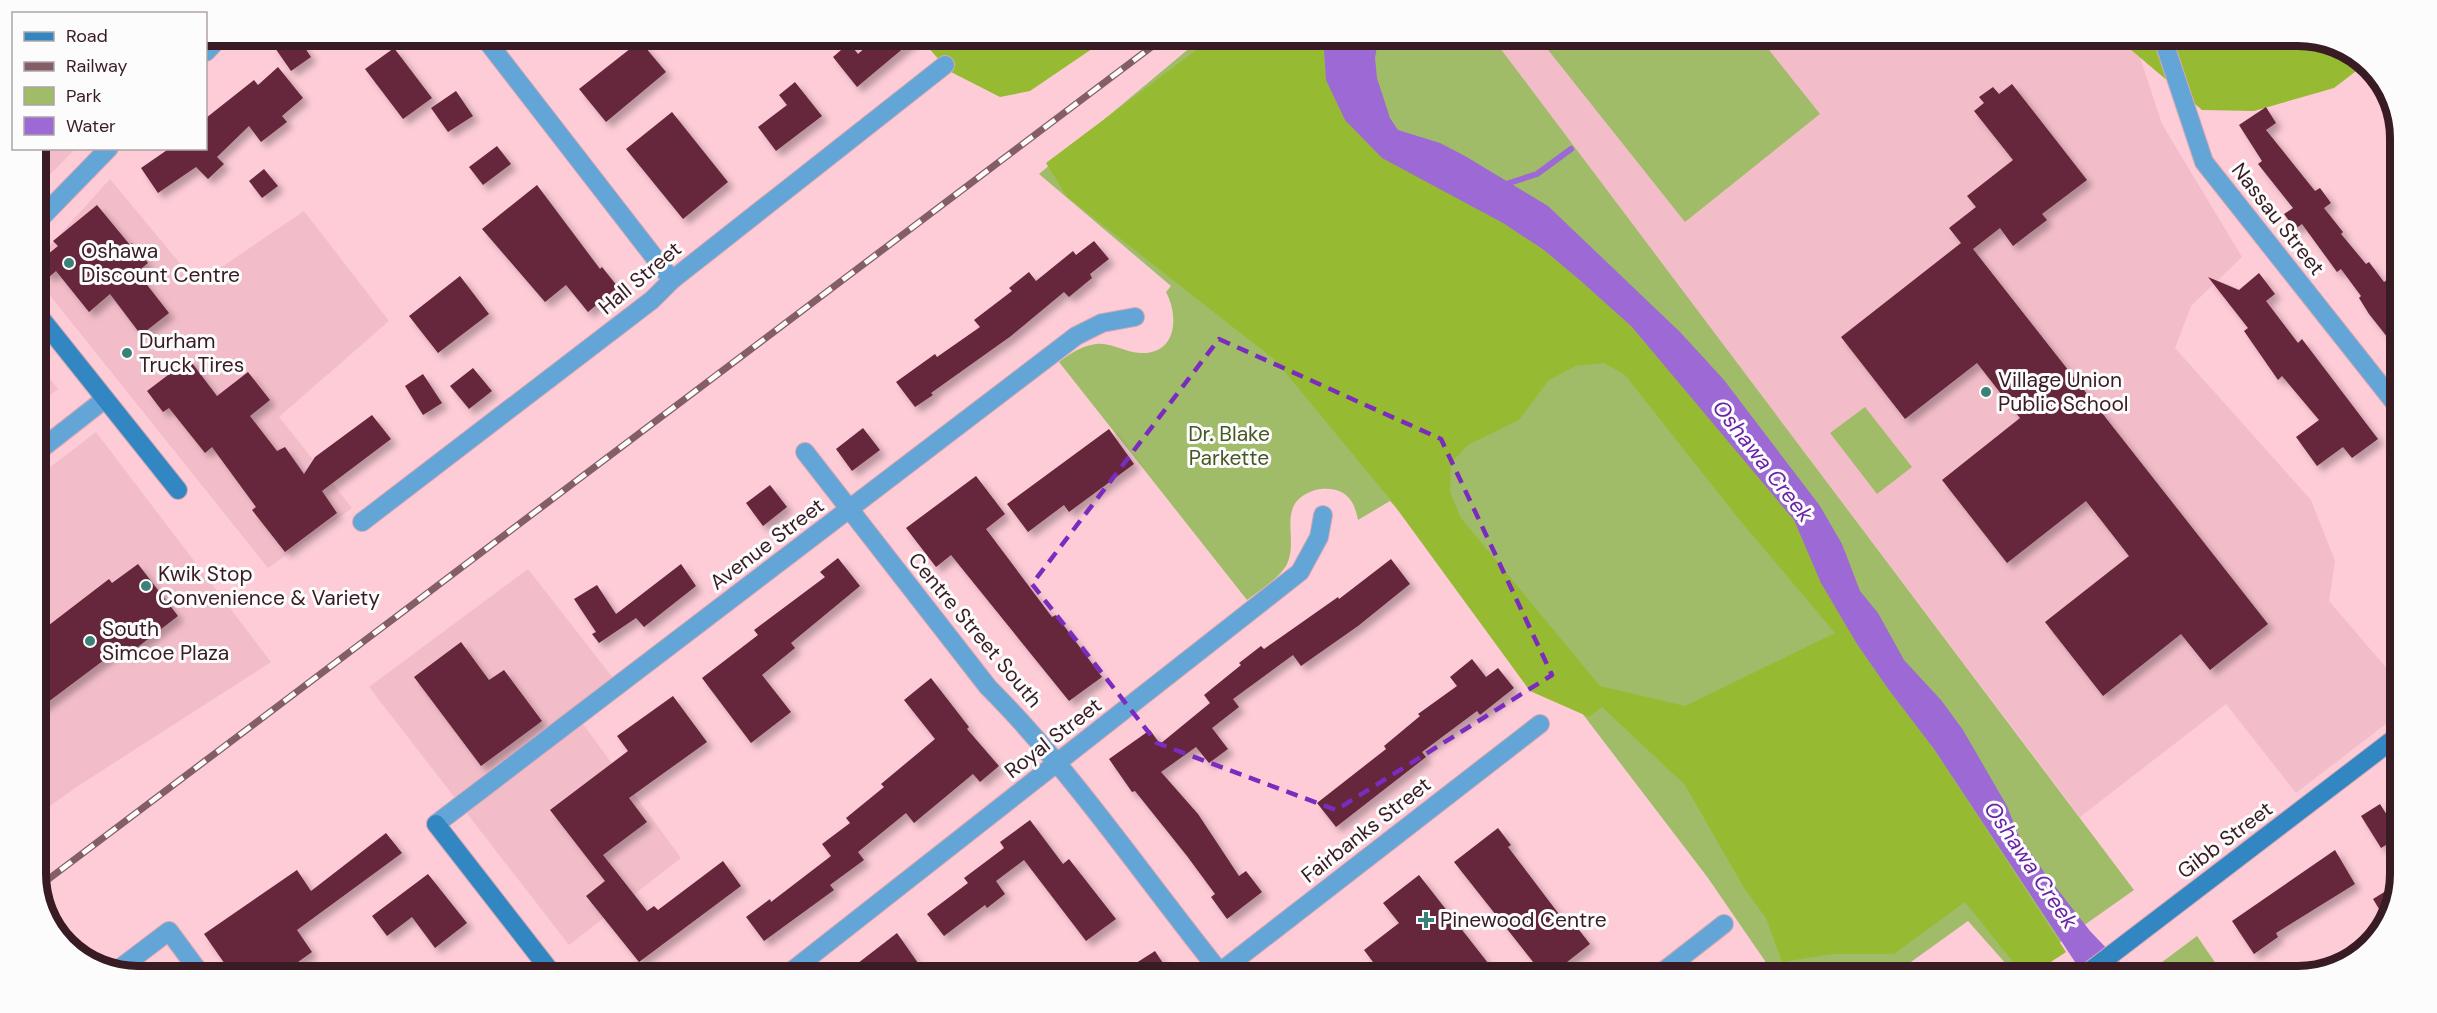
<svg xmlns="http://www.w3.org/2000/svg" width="2437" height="1013" font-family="'DM Sans',sans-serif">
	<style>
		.built { fill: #f2bdc9 }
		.green { fill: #a1bc69 }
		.forest { fill: #96bb32; fill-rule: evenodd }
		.water { fill: #9c69d5 }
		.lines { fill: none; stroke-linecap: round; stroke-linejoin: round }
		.stream { stroke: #9c69d5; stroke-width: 6 }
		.building { fill: #66263a; filter: url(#shadow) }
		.street-casing { stroke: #d6a9b3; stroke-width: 20 }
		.secondary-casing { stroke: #d6a9b3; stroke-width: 20 }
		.street { stroke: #64a5d8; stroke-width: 18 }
		.secondary { stroke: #3287c3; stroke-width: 18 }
		.rail-casing { stroke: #835e67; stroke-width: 7 }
		.rail { stroke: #fcfcfc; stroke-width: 4.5; stroke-dasharray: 14; stroke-linecap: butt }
		.marked { fill: none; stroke: #7b2cbf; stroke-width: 4.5; stroke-dasharray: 12 8; stroke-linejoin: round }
		.poi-dot { fill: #3c8178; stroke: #fcfcfc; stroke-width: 2 }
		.labels { text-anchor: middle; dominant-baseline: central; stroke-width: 6; stroke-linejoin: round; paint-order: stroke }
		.street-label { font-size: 21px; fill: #381b23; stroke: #fcfcfc }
		.poi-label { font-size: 21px; fill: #381b23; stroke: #fcfcfc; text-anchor: start }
		.park-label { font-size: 21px; fill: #475723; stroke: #fcfcfc }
		.water-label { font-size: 22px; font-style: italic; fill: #6a23a6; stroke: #fcfcfc }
		.rim { fill: none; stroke: #381b23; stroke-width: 8 }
	</style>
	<defs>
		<filter id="shadow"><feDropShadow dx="5.5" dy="5.5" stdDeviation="3" flood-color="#0004"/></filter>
	</defs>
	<rect width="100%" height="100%" fill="#fdccd7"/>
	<g class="built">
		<path d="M1490,36H2133L2162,124L2242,257L2191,306L2175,348L2311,500L2335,561L2329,601L2396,679L2395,717L2296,793L2226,704L2080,817Z"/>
		<path d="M36,149H75L36,189Z"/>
		<path d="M110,179L197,284L304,211L389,321L279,417L352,508L268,568L36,278V261Z"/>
		<path d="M36,361L58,389L36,406Z"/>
		<path d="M96,432L271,662L78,786L36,816V478Z"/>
		<path d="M528,569L624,692L583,724L681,858L569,945L369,687Z"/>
	</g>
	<g class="green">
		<path d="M1204,36H1491L2134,890L2015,974L1968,921L1890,977H1776L1708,878L1572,700L1390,501L1358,520C1356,510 1353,499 1343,493C1335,488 1324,488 1315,490C1273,504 1301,538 1286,566C1277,580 1260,590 1247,600L1059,362C1071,353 1081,346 1096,344C1112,342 1125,353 1141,353C1177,354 1179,316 1166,292L1171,286L1039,174Z"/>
		<path d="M1537,36H1758L1820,114L1685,222Z"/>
		<path d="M1865,407L1912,467L1877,494L1830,433Z"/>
		<path d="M2197,936L2225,977H2142Z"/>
	</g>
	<g class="forest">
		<path d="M918,36H1111L1030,91L1000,97L949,71Z"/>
		<path d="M1215,36H1323L1326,80L1451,194L1503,223L1544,250L1582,282L1632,327L1697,402L1794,520L1857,644L1889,690L1934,749L2066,952L2034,973L2021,972L1965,902L1894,954H1833L1782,962L1766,918L1744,888L1685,785L1602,707L1589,717L1530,691L1389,498L1275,360L1067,197L1046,163ZM1604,363L1625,375L1738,518L1835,633L1685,706L1600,686L1461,518L1450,492L1451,463L1468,445L1519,420L1549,380L1576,366Z"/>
		<path d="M2017,36H2298L2337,44L2364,65L2334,88L2254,111L2202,110L2130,49L2053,46Z"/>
	</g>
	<path class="water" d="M1323,36H1379L1375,58L1377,78L1390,118L1398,130L1440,143L1465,156L1548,206L1680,332L1724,380L1820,506L1842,544L1860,591L1878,613L1904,660L1941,700L1963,730L2007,806L2018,834L2044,872L2090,931L2134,977H2085L1934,749L1889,690L1857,644L1821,583L1794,520L1632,327L1582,282L1544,250L1503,223L1382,158L1345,120L1326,80Z"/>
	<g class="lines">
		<path class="stream" d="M1503,185L1537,174L1571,149"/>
	</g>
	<g class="building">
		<path d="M285,36H297L311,57L291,71L273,45Z"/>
		<path d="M878,36H918L857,87L833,57L849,43L858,54Z"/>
		<path d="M640,41L666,72L606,122L579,89Z"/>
		<path d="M394,48L432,98L403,119L365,69Z"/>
		<path d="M278,67L303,98L282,116L287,122L261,142L249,126L217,157L224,164L208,179L196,167L158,193L141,168L170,148H206V118L254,80L258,85Z"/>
		<path d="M795,82L822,116L776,151L758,127L787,105L779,95Z"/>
		<path d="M2012,84L2087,180L2042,214L2047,220L2013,246L2000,228L1973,249L2268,624L2210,670L2181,634L2103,696L2045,622L2129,556L2086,501L2007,563L1942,480L2020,418L1977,363L1905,419L1841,337L1961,243L1949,228L1976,207L1967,196L2013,160L1974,111L1984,103L1979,97L1993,87L1999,94Z"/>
		<path d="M456,91L473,116L448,132L431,108Z"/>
		<path d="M2266,107L2276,123L2266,130L2315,191L2320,188L2331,203L2324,208L2343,232L2341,234L2366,264L2369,262L2384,282L2392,277L2399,289V352L2369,314L2359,298L2361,296L2341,269L2337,272L2302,224L2295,229L2284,214L2293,208L2258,164L2262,161L2239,125Z"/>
		<path d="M672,112L728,182L683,219L626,149Z"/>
		<path d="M497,146L511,164L483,185L469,167Z"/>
		<path d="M264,169L278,186L262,198L249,181Z"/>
		<path d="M537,185L600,269L602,267L618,287L588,312L566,285L545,302L482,229Z"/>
		<path d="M97,205L130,245L132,243L148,263L137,272L169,313L141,335L110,294L89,312L56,271L49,277L37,263L58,246L53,241Z"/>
		<path d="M1094,241L1109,259L1090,274L1092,278L1069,297L1064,292L1011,336L931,393L933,395L915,407L896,382L935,354L937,357L980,327L974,320L1012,291L1009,288L1029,272L1036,281L1073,251L1076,255Z"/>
		<path d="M2259,273L2275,294L2266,301L2298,343L2302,339L2378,439L2352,458L2343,447L2317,466L2296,437L2319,420L2282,376L2278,380L2244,331L2248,328L2208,277L2239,290Z"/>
		<path d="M460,276L489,314L438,353L409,316Z"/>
		<path d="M189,359L217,396L248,372L270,400L250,416L277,451L285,447L304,474L315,457L372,415L391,439L322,491L337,513L285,552L252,510L256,507L212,447L205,453L169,408L163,412L147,391Z"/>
		<path d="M473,368L492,391L469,409L450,386Z"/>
		<path d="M423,374L442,403L423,415L405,386Z"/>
		<path d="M863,428L880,450L852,471L836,449Z"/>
		<path d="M1109,429L1134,464L1069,512L1064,505L1028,532L1007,504Z"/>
		<path d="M976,476L1005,514L986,529L1052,617L1056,615L1102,677L1069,701L951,555L936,567L906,528Z"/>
		<path d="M770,485L787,507L763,526L746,503Z"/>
		<path d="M838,558L860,586L791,643L795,648L762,675L791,712L751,743L702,678L758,635L754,630L825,577L820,572Z"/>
		<path d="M1391,559L1410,584L1358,626L1301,666L1293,655L1233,699L1239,707L1212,728L1228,749L1209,763L1196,747L1161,772L1198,814L1239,876L1246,871L1262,892L1227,919L1211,897L1215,894L1187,856L1135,791L1132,792L1109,759L1150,730L1160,744L1210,703L1204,695L1241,665L1239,663L1261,646L1264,649L1338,597L1339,599Z"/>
		<path d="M138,564L178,616L126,656L120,648L36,711V635L109,579L112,583Z"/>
		<path d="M681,564L696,586L644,627L636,618L599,643L592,634L596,632L574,599L597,585L616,614Z"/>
		<path d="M461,642L489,680L504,670L542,721L481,766L414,677Z"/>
		<path d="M1472,659L1486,677L1498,668L1514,688L1480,715L1477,711L1422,752L1426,757L1336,827L1317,803L1386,749L1384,746L1420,716L1418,714L1457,686L1450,677Z"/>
		<path d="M931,678L969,727L967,729L999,766L980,782L973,774L914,823L906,813L858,852L864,860L830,885L834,890L764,941L746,917L770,899L771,902L831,856L822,844L850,823L846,818L884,787L881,784L935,739L904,700Z"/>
		<path d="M673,696L707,742L629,798L647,822L603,855L647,911L654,906L658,910L723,861L741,886L639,962L586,896L605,881L550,810L628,751L617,736Z"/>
		<path d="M2380,804L2394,826V840L2381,848L2361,816Z"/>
		<path d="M1030,820L1063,864L1069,859L1116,919L1086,941L1024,860L996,881L1005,894L987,908L985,905L944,936L927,914L968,883L964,878L1004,848L1000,842Z"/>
		<path d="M1498,828L1511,845L1508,847L1571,930L1576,926L1590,944L1548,977H1545L1454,862Z"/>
		<path d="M386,833L402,853L297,930L312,952L291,967L298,977H234L204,934L297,870L311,891Z"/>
		<path d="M2335,850L2355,884L2276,933L2278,937L2254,954L2232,921Z"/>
		<path d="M428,874L467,923L435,948L412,917L387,936L372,916Z"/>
		<path d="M1419,875L1499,977H1355L1373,962L1364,950L1399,923L1383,903Z"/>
		<path d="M2394,886L2393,913L2387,922L2373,899Z"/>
		<path d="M897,933L918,963L898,977H840Z"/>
		<path d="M1155,951L1172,977H1141L1133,965Z"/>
	</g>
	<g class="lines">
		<defs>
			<g id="street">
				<path d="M483,36L672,280"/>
				<path d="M2162,36L2204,162L2398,407"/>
				<path d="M206,52L221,36"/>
				<path d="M36,223L109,148"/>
				<path d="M805,452L988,687C1074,773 1147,882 1224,977"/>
				<path d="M36,453L105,399"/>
				<path d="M362,522L652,300L672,280L945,65"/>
				<path d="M436,824L1076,336L1102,323L1135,317"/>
				<path d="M115,972L169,931L203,977"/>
				<path d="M1220,972L1540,724"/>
				<path d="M784,977L1300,572L1319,537L1323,515"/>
				<path d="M1656,977L1724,924"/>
			</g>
			<g id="secondary">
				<path d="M36,312L178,490"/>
				<path d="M436,824L555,977"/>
				<path d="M2082,977L2395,738"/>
			</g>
		</defs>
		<use href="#street" class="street-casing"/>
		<use href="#secondary" class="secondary-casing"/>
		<use href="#street" class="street"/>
		<use href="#secondary" class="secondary"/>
		<defs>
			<path id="rail" d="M38,887L1166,36"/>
		</defs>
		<use href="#rail" class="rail-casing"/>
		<use href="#rail" class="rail"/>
	</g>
	<path class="marked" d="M1219,339L1441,439L1552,675L1336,810L1157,743L1032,584Z"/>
	<g class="poi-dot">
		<circle cx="69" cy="263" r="6"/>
		<circle cx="127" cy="353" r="6"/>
		<circle cx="1986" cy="392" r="6"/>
		<circle cx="146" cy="586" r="6"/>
		<circle cx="90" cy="641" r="6"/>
		<path d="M1423 911h6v6h6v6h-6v6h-6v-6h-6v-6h6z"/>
	</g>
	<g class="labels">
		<g class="street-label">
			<text transform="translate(2278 219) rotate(52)">Nassau Street</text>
			<text transform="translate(640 278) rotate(-40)">Hall Street</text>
			<text transform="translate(767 544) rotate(-37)">Avenue Street</text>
			<text transform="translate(975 630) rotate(50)">Centre Street South</text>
			<text transform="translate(1053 738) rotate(-38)">Royal Street</text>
			<text transform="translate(1366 830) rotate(-38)">Fairbanks Street</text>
			<text transform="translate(2225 840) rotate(-37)">Gibb Street</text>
		</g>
		<g class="poi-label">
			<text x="81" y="251">Oshawa<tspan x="81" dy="24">Discount Centre</tspan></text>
			<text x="139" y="341">Durham<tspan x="139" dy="24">Truck Tires</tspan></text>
			<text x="1998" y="380">Village Union<tspan x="1998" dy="24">Public School</tspan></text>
			<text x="158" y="574">Kwik Stop<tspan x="158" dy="24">Convenience &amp; Variety</tspan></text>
			<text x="102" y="629">South<tspan x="102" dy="24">Simcoe Plaza</tspan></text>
			<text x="1440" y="920">Pinewood Centre</text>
		</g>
		<g class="park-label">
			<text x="1229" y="434">Dr. Blake<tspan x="1229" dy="24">Parkette</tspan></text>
		</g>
		<g class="water-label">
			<text transform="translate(1763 461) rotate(52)">Oshawa Creek</text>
			<text transform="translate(2031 865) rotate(56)">Oshawa Creek</text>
		</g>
	</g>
	<path d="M0 0H2437V1013H0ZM138 46H2298A92 92 0 0 1 2390 138V874A92 92 0 0 1 2298 966H138A92 92 0 0 1 46 874V138A92 92 0 0 1 138 46Z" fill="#fcfcfc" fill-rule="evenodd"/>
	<path class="rim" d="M138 46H2298A92 92 0 0 1 2390 138V874A92 92 0 0 1 2298 966H138A92 92 0 0 1 46 874V138A92 92 0 0 1 138 46Z"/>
	<rect x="12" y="12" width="195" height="138" fill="#fcfcfc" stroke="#aea2a5" stroke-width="1.5"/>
	<rect x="24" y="32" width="30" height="9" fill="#3287c3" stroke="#aea2a5" stroke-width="1.5"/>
	<text x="66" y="42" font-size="18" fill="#381b23">Road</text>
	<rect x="24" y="62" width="30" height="9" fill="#835e67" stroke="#aea2a5" stroke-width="1.5"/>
	<text x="66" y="72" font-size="18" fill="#381b23">Railway</text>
	<rect x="24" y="87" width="30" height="18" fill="#a1bc69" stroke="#aea2a5" stroke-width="1.5"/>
	<text x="66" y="102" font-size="18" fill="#381b23">Park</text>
	<rect x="24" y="117" width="30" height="18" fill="#9c69d5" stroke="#aea2a5" stroke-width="1.5"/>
	<text x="66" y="132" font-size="18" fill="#381b23">Water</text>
</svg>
